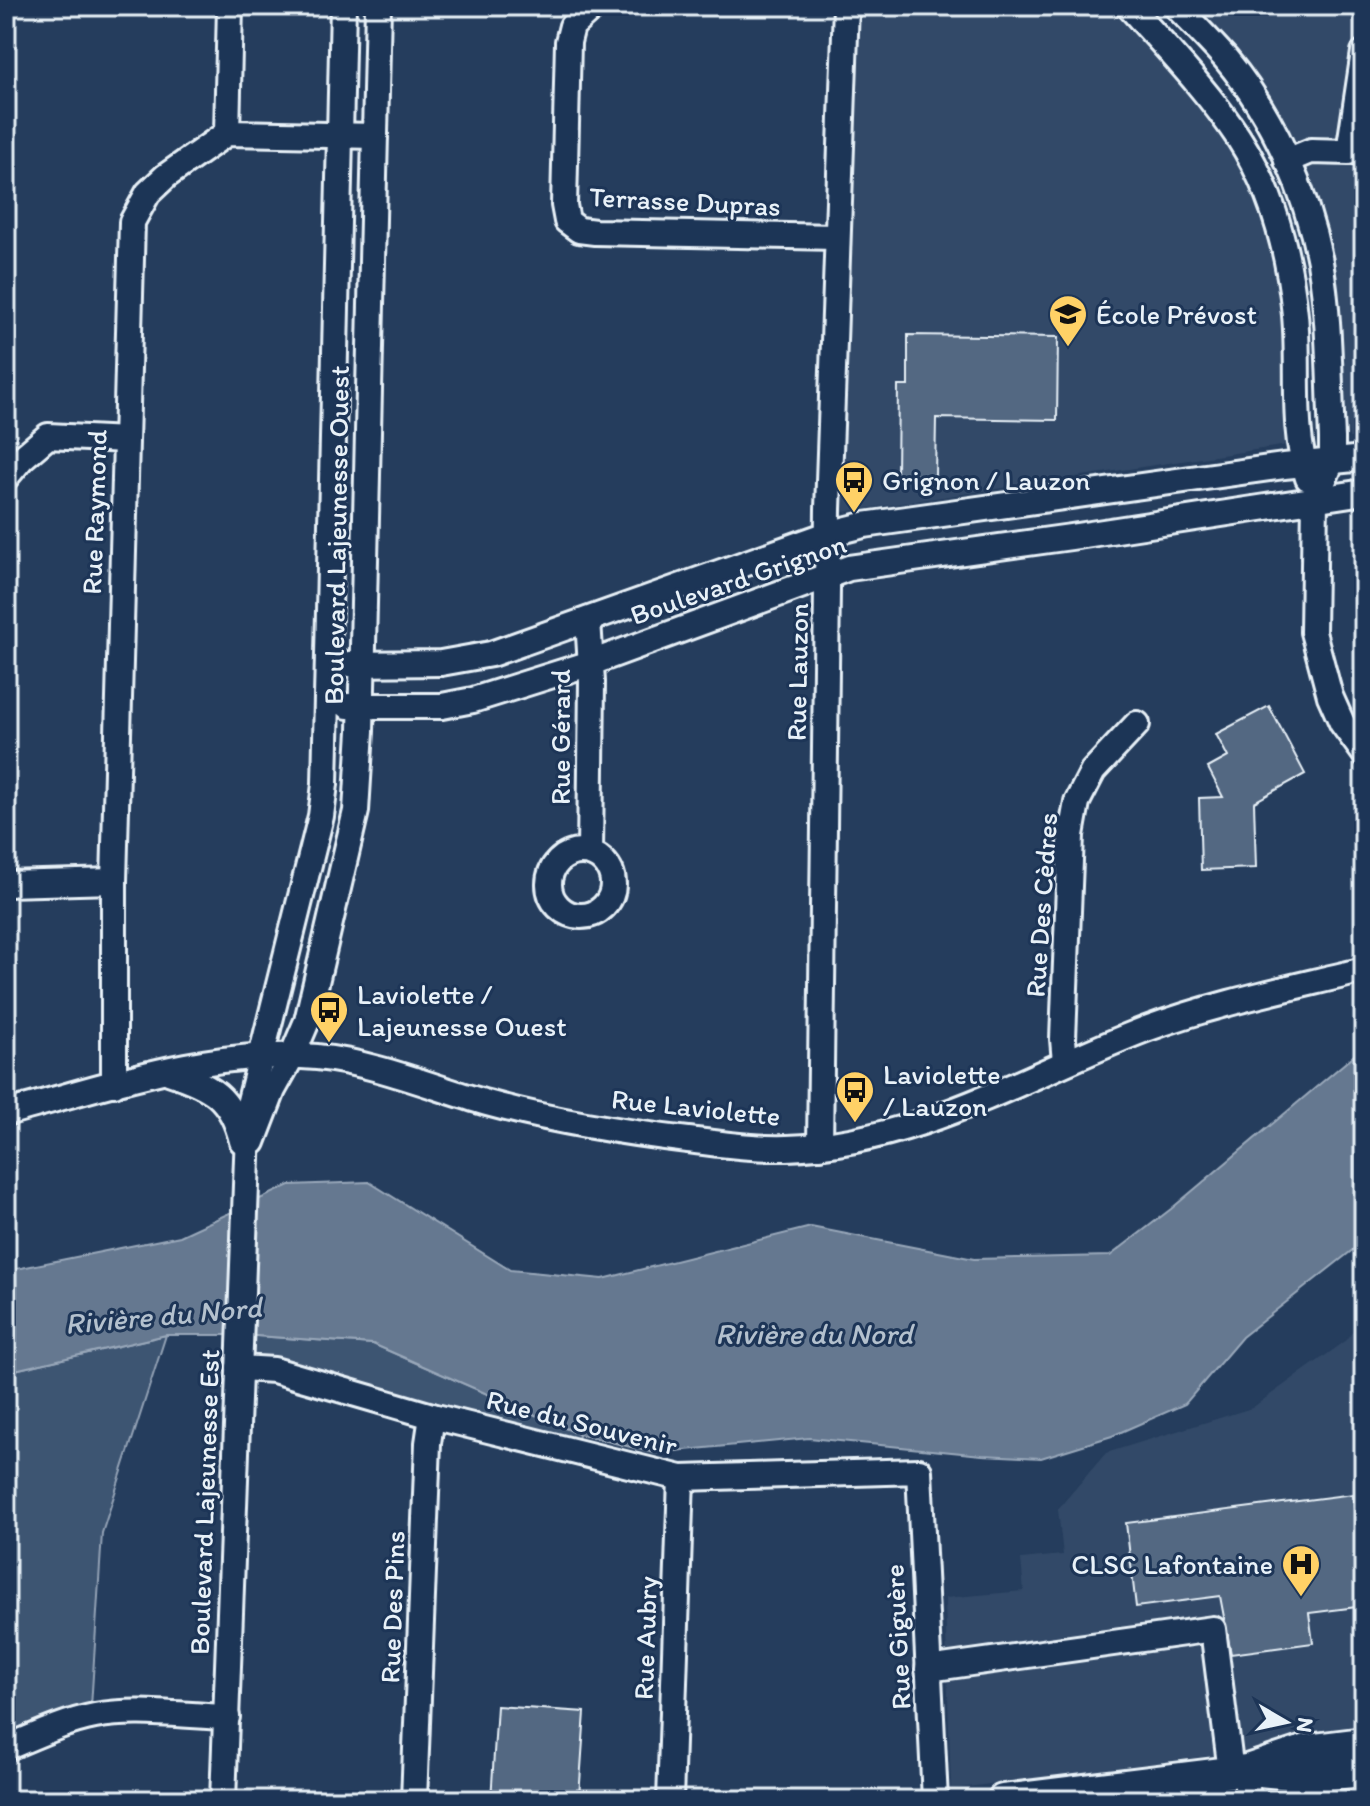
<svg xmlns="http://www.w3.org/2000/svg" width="1370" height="1806" font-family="Itim,sans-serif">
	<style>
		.built { fill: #334a68 }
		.green { fill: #3e5472; stroke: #93a2b5; stroke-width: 2 }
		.water { fill: #657890; stroke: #99a8ba; stroke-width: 2 }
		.building { fill: #536782; stroke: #e8f1f8; stroke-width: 2 }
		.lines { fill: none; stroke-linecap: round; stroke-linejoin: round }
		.minor-casing { stroke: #e8f1f8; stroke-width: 30 }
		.major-casing { stroke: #e8f1f8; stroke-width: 36 }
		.minor { stroke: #1d3557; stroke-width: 24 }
		.major { stroke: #1d3557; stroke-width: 30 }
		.labels { text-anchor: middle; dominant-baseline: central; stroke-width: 6; stroke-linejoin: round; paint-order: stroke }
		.street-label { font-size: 28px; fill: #e8f1f8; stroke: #1d3557 }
		.poi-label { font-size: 28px; fill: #e8f1f8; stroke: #1d3557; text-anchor: start }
		.water-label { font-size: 30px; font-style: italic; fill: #b4c1ce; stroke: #1d3557 }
	</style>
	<rect width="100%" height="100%" fill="#253d5d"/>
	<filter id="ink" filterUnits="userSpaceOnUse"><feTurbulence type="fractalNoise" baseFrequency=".0125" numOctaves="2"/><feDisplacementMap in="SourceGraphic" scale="16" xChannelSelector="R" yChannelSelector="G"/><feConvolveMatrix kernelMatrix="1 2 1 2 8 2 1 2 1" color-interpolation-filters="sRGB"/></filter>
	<g filter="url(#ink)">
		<g class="built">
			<path d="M859,6H1110L1186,84L1250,157L1282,251L1294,444L843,512Z"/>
			<path d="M1198,6H1364V436L1349,438L1323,236L1304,160L1276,109L1211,20Z"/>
			<path d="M1364,1314V1736L951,1789L945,1598L1024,1591L1021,1559L1063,1555L1058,1509L1106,1453L1252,1408L1347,1340Z"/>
		</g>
		<g class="green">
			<path d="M166,1335L102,1533L91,1707L6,1740V1372Z"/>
			<path d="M241,1335L373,1344L579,1434L576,1452L239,1368Z"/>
		</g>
		<path class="water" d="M1364,1047V1241L1242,1337L1185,1404L1112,1436L1041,1458L982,1455L809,1438L654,1453L579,1434L373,1344L241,1335H166L6,1372V1271L180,1236L290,1185L369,1182L510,1270L603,1279L811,1227L974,1259L1110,1256L1171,1209Z"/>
		<g class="building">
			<path d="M908,335L1058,337L1057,420L936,418L935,476L897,475L898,386H908Z"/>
			<path d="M1269,706L1305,774L1254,802L1256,868L1201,870L1199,798L1223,797L1208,768L1228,757L1216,734Z"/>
			<path d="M1353,1494L1364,1583V1606L1309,1613L1313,1643L1231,1654L1220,1596L1136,1607L1126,1523Z"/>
			<path d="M497,1706L585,1712L579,1797L542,1794V1800H491Z"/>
		</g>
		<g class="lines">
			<defs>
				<g id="minor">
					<path d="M594,6L572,26L568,42L564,205L567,221L579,230L595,232L836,237"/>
					<path d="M1129,6C1166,48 1207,90 1238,137C1272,189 1289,254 1295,315C1300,367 1291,429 1308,478"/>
					<path d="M1176,6C1193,24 1210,41 1226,59C1273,115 1306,191 1320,262C1330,319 1329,380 1332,438V461L1315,500L1313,632L1330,696L1342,723L1364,753"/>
					<path d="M227,133L230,6"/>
					<path d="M1287,161L1311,151L1349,152L1364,52"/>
					<path d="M6,477L22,458L48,436L126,440"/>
					<path d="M588,620L592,682L590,853"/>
					<path d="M349,664L441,663L491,654L828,534L864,525L1284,466L1364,458"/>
					<path d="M348,706H442L473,700L591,663L849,568L1071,537L1364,492"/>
					<circle cx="581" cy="884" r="32"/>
					<path d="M6,884L114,881"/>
					<path d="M1065,1062L1063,1039L1071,835L1077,802L1093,771L1137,724"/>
					<path d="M169,1072C211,1086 231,1096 242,1141"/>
					<path d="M114,1084V881L132,222L148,193L166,176L227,133L375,136"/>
					<path d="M6,1113C106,1086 212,1048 317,1057C375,1063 432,1087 487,1103C553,1121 621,1132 688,1140C721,1144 754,1149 787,1148C917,1144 1028,1074 1146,1029C1216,1003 1291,988 1364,970"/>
					<path d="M253,1142L273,1090L292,1056L307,1021L356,811L361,731L378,6"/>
					<path d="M820,1146L828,509L846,6"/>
					<path d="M239,1368L274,1370L432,1416L681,1478L919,1471L935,1800"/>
					<path d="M928,1669L1213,1629L1231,1772"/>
					<path d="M6,1748C35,1736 64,1722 95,1716C137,1708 184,1716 227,1717"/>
					<path d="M1247,1770V1800"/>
					<path d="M223,1800L249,1105L321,816L325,784L343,6"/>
					<path d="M414,1800L428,1443L432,1416"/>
					<path d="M670,1800L681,1478"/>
				</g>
				<g id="major">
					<path d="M1260,1771L1311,1776L1364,1771"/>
					<path d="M1003,1800L1247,1770L1307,1750L1364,1743"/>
				</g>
			</defs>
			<use href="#minor" class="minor-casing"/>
			<use href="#major" class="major-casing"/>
			<use href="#minor" class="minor"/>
			<use href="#major" class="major"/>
		</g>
	</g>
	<defs>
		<symbol id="school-pin" viewBox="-11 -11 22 30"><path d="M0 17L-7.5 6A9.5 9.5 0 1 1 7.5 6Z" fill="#ffd166" stroke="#1d3557"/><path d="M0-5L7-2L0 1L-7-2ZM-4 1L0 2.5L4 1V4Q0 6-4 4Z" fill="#111"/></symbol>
		<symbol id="bus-pin" viewBox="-11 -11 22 30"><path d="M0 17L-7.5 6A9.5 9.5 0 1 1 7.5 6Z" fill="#ffd166" stroke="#1d3557"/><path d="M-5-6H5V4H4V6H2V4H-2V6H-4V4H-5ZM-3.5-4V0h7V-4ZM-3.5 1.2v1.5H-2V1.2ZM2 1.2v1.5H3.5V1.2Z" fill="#111"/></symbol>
		<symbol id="hospital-pin" viewBox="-11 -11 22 30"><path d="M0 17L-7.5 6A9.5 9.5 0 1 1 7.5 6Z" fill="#ffd166" stroke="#1d3557"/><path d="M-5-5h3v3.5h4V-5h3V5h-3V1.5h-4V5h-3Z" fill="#111"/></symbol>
	</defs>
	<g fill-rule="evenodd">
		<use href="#school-pin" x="1046" y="292" width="44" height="60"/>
		<use href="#bus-pin" x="832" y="458" width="44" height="60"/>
		<use href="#bus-pin" x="307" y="988" width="44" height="60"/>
		<use href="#bus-pin" x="833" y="1068" width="44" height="60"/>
		<use href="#hospital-pin" x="1279" y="1542" width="44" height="60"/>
	</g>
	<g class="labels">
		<g class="street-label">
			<text transform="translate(685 201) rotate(3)">Terrasse Dupras</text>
			<text transform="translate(94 512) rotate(-88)">Rue Raymond</text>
			<text transform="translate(336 535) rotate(-89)">Boulevard Lajeunesse Ouest</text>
			<text transform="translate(738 579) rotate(-19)">Boulevard Grignon</text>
			<text transform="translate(797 672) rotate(-89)">Rue Lauzon</text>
			<text transform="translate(560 737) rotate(-90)">Rue Gérard</text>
			<text transform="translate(1041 905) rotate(-86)">Rue Des Cèdres</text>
			<text transform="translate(696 1107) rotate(6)">Rue Laviolette</text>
			<text transform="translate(582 1422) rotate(14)">Rue du Souvenir</text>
			<text transform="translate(204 1502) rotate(-88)">Boulevard Lajeunesse Est</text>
			<text transform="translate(392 1607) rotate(-88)">Rue Des Pins</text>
			<text transform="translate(897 1637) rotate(-93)">Rue Giguère</text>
			<text transform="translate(645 1638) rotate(-88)">Rue Aubry</text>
		</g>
		<g class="poi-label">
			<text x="1096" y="314">École Prévost</text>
			<text x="882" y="480">Grignon / Lauzon</text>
			<text x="357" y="994">Laviolette /<tspan x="357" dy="32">Lajeunesse Ouest</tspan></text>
			<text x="883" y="1074">Laviolette<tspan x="883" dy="32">/ Lauzon</tspan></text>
			<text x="1273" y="1564" text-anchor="end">CLSC Lafontaine</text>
		</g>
		<g class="water-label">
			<text transform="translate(163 1315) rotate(-5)">Rivière du Nord</text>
			<text x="814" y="1333">Rivière du Nord</text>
		</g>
	</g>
	<rect width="1370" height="1806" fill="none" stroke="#1d3557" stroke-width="32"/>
	<rect x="16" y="16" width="1338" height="1774" fill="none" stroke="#e8f1f8" stroke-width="3" filter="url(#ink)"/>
	<g transform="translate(1286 1722) rotate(99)" stroke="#1d3557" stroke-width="6" paint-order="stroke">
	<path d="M0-6L14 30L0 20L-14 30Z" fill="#e8f1f8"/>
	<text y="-12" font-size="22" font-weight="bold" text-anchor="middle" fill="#e8f1f8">N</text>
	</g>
</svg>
